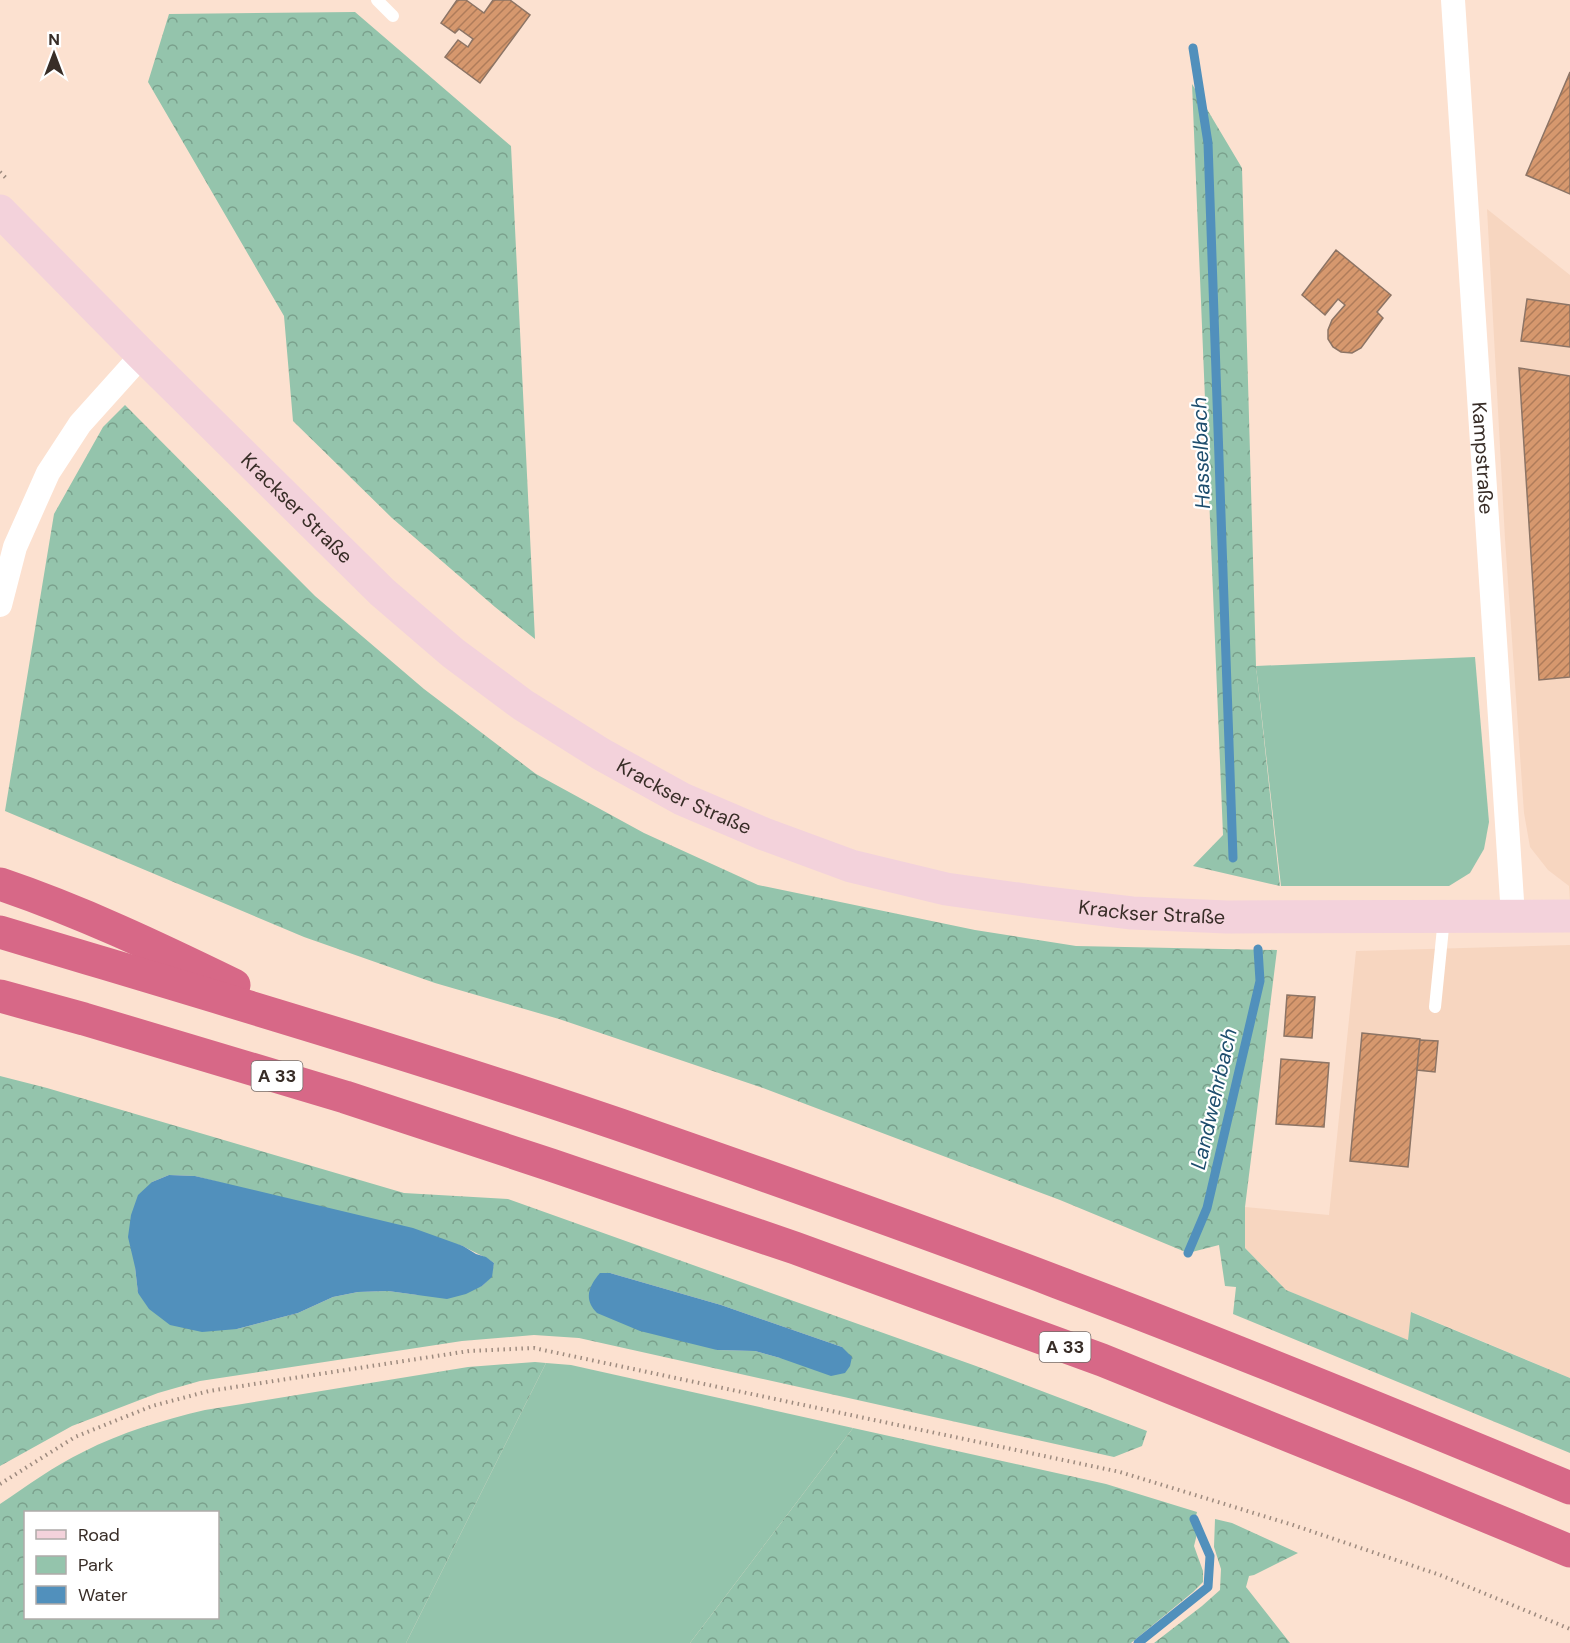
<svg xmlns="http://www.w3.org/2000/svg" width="1570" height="1643" font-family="'DM Sans',sans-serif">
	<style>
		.built { fill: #f7d6c0 }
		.green { fill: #94c4ac }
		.forest { fill: url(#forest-crowns); fill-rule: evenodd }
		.water { fill: #5190bc }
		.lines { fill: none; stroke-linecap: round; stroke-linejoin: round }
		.stream { stroke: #5190bc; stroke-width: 9 }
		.building { fill: url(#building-hatch); stroke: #8c7465; stroke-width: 1.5 }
		.path { stroke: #9e8b7f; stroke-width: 4; stroke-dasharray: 1.5 4.5; stroke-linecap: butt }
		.lane { stroke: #fff; stroke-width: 12 }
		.street { stroke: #fff; stroke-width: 24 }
		.secondary { stroke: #f3d2db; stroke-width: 33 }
		.highway { stroke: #d76887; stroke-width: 33 }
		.labels { text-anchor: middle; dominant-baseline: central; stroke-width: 4.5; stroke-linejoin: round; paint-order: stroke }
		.shield { fill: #fff; stroke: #746c68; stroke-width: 1.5 }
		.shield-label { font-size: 18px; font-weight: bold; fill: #382d27 }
		.street-label { font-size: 20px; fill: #382d27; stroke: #fff }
		.water-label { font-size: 21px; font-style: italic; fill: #1e4e6e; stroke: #fff }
	</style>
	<defs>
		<pattern id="forest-crowns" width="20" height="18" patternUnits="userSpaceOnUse" patternTransform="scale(1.5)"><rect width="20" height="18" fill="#94c4ac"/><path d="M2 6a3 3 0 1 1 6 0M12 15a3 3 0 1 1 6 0" fill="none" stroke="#7aa08c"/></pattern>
		<pattern id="building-hatch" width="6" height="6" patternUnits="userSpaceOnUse" patternTransform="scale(1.5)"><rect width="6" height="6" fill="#d6986e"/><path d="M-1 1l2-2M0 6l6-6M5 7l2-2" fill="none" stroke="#af7c5a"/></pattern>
	</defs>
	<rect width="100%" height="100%" fill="#fce1d0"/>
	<g class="built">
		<path d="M1487,209L1570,275V902L1569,886L1548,870L1530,847L1524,813L1505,539Z"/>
		<path d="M1570,945V1378L1412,1312L1408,1341L1286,1290L1245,1248V1207L1329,1215L1356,951Z"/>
	</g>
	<g class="green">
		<path d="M1475,657L1489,822L1484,849L1470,873L1449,886H1281L1256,666Z"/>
		<path d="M546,1363L571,1365L853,1428L690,1643H406Z"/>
	</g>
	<g class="forest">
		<path d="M355,12L511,146L535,639L495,607L392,518L293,421L284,316L148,82L169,14Z"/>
		<path d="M1192,84L1242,168L1256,666L1280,886L1193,866L1223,835Z"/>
		<path d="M125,405L315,596L424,689L536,774L644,833L758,885L975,930L1076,946L1277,950L1245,1207V1248L1286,1290L1408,1340L1411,1312L1570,1378V1453L1233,1314L1236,1287L1225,1286L1219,1245L1188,1253L1060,1200L763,1088L559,1019L435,983L304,937L5,811L54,514L103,427Z"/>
		<path d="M0,1076L47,1088L404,1193L508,1199L976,1366L1147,1431L1142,1446L1114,1457L579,1338L534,1335L462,1341L200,1381L158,1393L72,1426L0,1466ZM169,1175L195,1176L463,1246C473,1252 485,1256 494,1263L491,1277L482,1286L418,1295L388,1291L358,1292L333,1297L298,1313L237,1329L138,1293L135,1267L152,1182ZM610,1273L721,1305L842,1347L780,1358L755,1351L717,1350Z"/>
		<path d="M535,1362L546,1363L406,1643H0V1504C27,1486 54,1466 83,1452C122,1432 163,1420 205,1410L468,1367ZM26,1512H218V1618H26Z"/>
		<path d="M853,1428L1106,1484L1197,1512L1194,1524L1199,1526L1194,1546L1203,1571V1582L1193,1592L1131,1643H690Z"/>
		<path d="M1215,1519L1232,1523L1298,1553L1254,1575L1249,1576L1246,1587L1290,1643H1154L1202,1606L1220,1590L1221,1569L1214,1547Z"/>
	</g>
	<g class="water">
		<path d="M169,1175L195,1176L413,1228L463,1246L476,1254L486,1257L494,1263L492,1277L482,1286L466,1294L447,1299L388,1291L358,1292L333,1297L298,1313L237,1329L202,1332L170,1325L149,1309L138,1293L135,1267L128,1237L131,1215L138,1195L152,1182Z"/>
		<path d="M600,1273H610L721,1305L842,1347L852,1357L850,1366L845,1373L831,1376L780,1358L755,1351L717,1350L640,1331L597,1313C583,1299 589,1286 600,1273Z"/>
	</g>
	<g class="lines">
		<g class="stream">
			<path d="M1193,48L1208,143L1233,858"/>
			<path d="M1188,1253L1207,1208L1260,981L1258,949"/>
			<path d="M1138,1643L1208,1587L1210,1556L1194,1519"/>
		</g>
	</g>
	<g class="building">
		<path d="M457,0H466L484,13L493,0H510L530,15L480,83L445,57L458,40L468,47L473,39L459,29L455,33L441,23Z"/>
		<path d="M1570,72V194L1526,175Z"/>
		<path d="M1336,250L1391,295L1377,312L1383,318L1361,348L1352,353L1341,352L1333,347L1328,339V330L1332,320L1345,305L1338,299L1325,315L1302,295Z"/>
		<path d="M1527,299L1570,305V347L1521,341Z"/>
		<path d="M1519,368L1570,376V677L1539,680Z"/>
		<path d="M1287,995L1315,997L1312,1038L1284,1036Z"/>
		<path d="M1362,1033L1420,1039L1408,1167L1350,1161Z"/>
		<path d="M1420,1040L1438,1041L1435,1072L1417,1070Z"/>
		<path d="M1281,1059L1329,1063L1324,1127L1276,1124Z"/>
	</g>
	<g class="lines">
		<g class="path">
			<path d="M0,172L8,180"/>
			<path d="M0,1484L75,1437L152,1406L209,1391L469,1351L534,1348L1120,1472L1293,1525L1440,1575L1570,1629"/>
		</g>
		<g class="lane">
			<path d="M377,0L393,16"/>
			<path d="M1435,1007L1444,918"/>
		</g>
		<g class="street">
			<path id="s1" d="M1453,0L1513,916"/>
			<path d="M0,605L15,547L48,473L80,424L142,355"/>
		</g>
		<path class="secondary" id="s2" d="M0,211L142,355L382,592L453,653L523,705L601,754L682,799L764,834L851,866L946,889L1039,902L1132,913L1227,917L1570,916"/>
		<g class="highway">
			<path d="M0,884C80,911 158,948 234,985"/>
			<path d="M0,932C219,998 439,1062 655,1137C790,1184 924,1231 1057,1282C1230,1347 1400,1417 1570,1488"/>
			<path d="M0,996L84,1019L345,1097L551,1165L795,1248L1102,1360L1411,1485L1570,1551"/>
		</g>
	</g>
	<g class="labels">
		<g class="shield">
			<rect x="251.5" y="1061" width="51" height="30" rx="4.5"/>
			<rect x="1039.5" y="1332" width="51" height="30" rx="4.5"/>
		</g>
		<g class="shield-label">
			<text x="277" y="1076">A 33</text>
			<text x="1065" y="1347">A 33</text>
		</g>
		<g class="street-label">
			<text stroke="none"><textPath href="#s1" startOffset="459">Kampstraße</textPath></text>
			<text stroke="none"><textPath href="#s2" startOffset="420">Krackser Straße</textPath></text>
			<text stroke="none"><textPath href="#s2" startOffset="906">Krackser Straße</textPath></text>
			<text stroke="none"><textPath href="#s2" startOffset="1392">Krackser Straße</textPath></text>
		</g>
		<g class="water-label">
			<text transform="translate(1201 453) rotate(-92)">Hasselbach</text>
			<text transform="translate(1214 1099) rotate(-77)">Landwehrbach</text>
		</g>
	</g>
	<rect x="24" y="1511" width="195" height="108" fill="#ffffff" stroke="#afaba9" stroke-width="1.5"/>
	<rect x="36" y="1530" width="30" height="9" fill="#f3d2db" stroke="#afaba9" stroke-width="1.5"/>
	<text x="78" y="1541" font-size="18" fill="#382d27">Road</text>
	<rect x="36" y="1556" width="30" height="18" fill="#94c4ac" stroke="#afaba9" stroke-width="1.5"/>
	<text x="78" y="1571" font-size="18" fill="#382d27">Park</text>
	<rect x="36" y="1586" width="30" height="18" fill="#5190bc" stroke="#afaba9" stroke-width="1.5"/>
	<text x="78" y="1601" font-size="18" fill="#382d27">Water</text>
	<g transform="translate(54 54)" stroke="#ffffff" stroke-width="4.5" paint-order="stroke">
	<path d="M0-4.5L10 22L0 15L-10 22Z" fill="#382d27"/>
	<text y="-9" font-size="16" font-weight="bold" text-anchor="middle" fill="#382d27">N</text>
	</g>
</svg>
